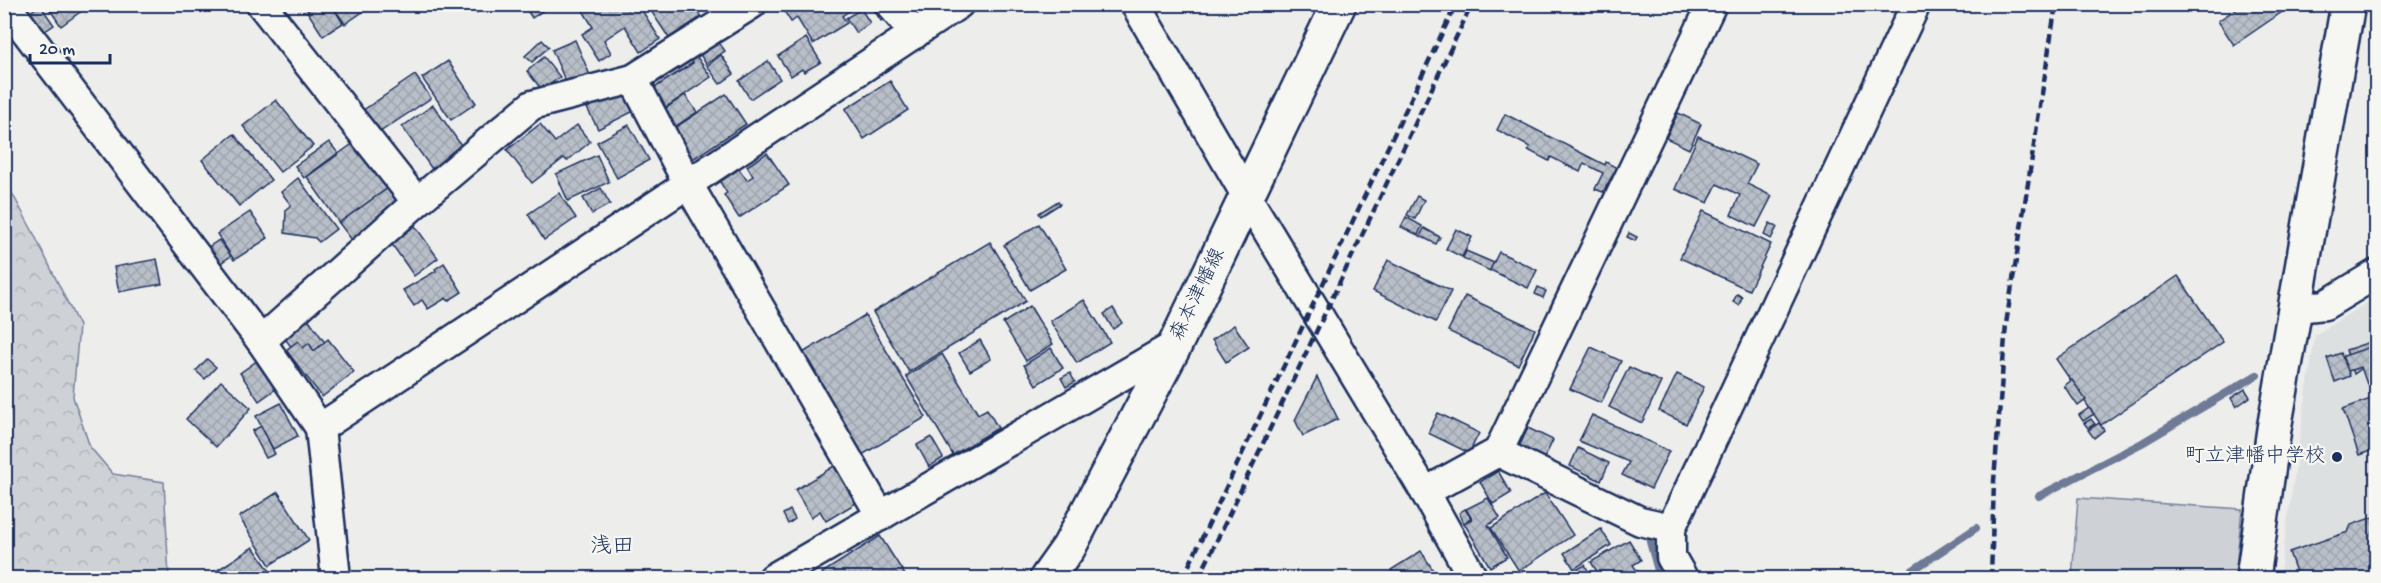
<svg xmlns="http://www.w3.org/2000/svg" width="2381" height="583" font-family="'Gochi Hand','Klee One',sans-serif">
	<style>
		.built { fill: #dde0e1 }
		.grass { fill: #ced2d7; stroke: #74809a; stroke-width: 1.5 }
		.forest { fill: url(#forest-crowns); stroke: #74809a; stroke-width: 1.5 }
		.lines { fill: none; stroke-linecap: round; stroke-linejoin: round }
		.stream { stroke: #6e7a96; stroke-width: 8 }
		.building { fill: url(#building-cross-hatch); stroke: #1b2f5e; stroke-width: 1.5 }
		.minor-casing { stroke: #1b2f5e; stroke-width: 33 }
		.tertiary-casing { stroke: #1b2f5e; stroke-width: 38 }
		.secondary-casing { stroke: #1b2f5e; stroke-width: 38 }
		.minor { stroke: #f6f6f2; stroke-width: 28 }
		.tertiary { stroke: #f6f6f2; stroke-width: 33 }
		.secondary { stroke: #f6f6f2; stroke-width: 33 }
		.rail { stroke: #1b2f5e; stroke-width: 4.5; stroke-dasharray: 9 4.5; stroke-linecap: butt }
		.poi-dot { fill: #1b2f5e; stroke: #f6f6f2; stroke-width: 2 }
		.labels { text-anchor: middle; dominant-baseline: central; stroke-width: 4.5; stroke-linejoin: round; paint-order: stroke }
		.street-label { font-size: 20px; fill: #1b2f5e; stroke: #f6f6f2 }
		.poi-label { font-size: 20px; fill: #1b2f5e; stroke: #f6f6f2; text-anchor: end }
		.quarter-label { font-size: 22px; fill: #1b2f5e; stroke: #f6f6f2 }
	</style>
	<defs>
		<pattern id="forest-crowns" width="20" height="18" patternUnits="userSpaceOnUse" patternTransform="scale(1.5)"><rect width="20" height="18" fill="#ced2d7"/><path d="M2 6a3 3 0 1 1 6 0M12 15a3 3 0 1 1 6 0" fill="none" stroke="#b0b5bb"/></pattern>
		<pattern id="building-cross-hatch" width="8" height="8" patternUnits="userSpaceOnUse" patternTransform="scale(1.5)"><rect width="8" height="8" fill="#b9bfc8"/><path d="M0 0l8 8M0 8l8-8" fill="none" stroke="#9ea4ae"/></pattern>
	</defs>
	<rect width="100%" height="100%" fill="#edeeec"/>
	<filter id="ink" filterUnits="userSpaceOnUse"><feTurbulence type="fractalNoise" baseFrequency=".0167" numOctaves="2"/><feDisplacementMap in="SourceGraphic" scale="12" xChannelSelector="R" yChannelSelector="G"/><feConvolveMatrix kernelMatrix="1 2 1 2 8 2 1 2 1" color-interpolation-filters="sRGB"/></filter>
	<g filter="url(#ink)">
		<path class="built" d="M2376,297V578H2279L2315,335Z"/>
		<path class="grass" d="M2078,498L2242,509L2235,578H2072Z"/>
		<path class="forest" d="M5,180L33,232L79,326L73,397L90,447L113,474L164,482L169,578H5Z"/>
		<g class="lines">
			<g class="stream">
				<path d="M2039,496L2142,443L2257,375"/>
				<path d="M1656,529L1650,542L1660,578"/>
				<path d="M1901,578L1976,528"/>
			</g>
		</g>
		<g class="building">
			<path d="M46,4H91L61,26Z"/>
			<path d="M317,4H331L343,23L323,36L307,11Z"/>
			<path d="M331,4H365L367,9L345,24Z"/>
			<path d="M475,4H480L483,9L476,13L472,6Z"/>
			<path d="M523,4H548L550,6L532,18Z"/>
			<path d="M579,4H624L627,10L638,4L660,39L641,52L625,26L604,40L611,53L599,61L582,34L593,27Z"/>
			<path d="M654,4H693L701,17L669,38L649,8Z"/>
			<path d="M793,4H859L842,16L847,23L813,44L797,18L791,22L784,11Z"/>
			<path d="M870,4H884L890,14L881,21Z"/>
			<path d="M2243,4H2277L2282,12L2234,45L2218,21Z"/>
			<path d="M40,5L54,25L39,35L26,15Z"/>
			<path d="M861,9L870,23L856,33L846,18Z"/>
			<path d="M714,35L725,51L706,64L696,48Z"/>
			<path d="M806,38L821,62L804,72L802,69L791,76L778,56Z"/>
			<path d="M542,40L549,47L532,62L525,56Z"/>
			<path d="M575,40L590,75L567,85L552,50Z"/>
			<path d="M692,50L711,77L666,107L647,80Z"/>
			<path d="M687,53L693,63L656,87L650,77Z"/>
			<path d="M721,55L734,74L720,84L707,66Z"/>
			<path d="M544,57L560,77L542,90L527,71Z"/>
			<path d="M448,61L476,103L451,120L422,78Z"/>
			<path d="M768,61L780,79L750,99L739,81Z"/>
			<path d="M415,75L431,98L377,134L362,111Z"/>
			<path d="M890,81L908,110L864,139L845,109Z"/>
			<path d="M629,87L640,108L598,129L587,108Z"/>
			<path d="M726,94L746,124L693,159L673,129Z"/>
			<path d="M685,95L697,112L673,128L661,112Z"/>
			<path d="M276,100L313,146L280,172L243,126Z"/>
			<path d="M433,105L463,148L432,169L402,127Z"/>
			<path d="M1678,113L1701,124L1689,149L1666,138Z"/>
			<path d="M1505,114L1605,165L1606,162L1617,168L1603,192L1595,189L1603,173L1584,163L1580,172L1551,157L1549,161L1528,150L1530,147L1497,130Z"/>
			<path d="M540,124L555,142L577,125L590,142L567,161L564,158L532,183L507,150Z"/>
			<path d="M629,125L649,160L617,178L597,142Z"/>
			<path d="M234,134L271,180L239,206L202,160Z"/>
			<path d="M1698,136L1757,164L1747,184L1772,196L1756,227L1731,215L1740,195L1717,184L1708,203L1675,189Z"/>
			<path d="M329,142L338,153L304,178L295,166Z"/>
			<path d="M355,142L388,188L339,223L307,177Z"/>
			<path d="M767,153L789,185L739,218L724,195L727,193L720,182L739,169L747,180L753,176L747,166Z"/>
			<path d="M597,155L609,182L568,201L556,174Z"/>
			<path d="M298,178L336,229L319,242L315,238L285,233L286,209L291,205L281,192Z"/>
			<path d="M388,188L400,205L352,240L339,223Z"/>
			<path d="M601,188L610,204L592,214L583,198Z"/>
			<path d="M559,193L576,218L544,240L528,214Z"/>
			<path d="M1417,196L1424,200L1415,219L1407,215Z"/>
			<path d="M1058,201L1060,204L1041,216L1039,213Z"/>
			<path d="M1703,211L1771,244L1749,290L1680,258Z"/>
			<path d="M250,212L268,238L234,260L217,234Z"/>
			<path d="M1406,217L1422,226L1418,235L1401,227Z"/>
			<path d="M1770,223L1777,227L1771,239L1764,235Z"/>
			<path d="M1039,224L1066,269L1030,290L1004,245Z"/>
			<path d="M415,226L438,258L414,276L391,243Z"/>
			<path d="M1424,228L1440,237L1436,244L1420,236Z"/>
			<path d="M1456,229L1472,237L1462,257L1446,249Z"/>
			<path d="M1629,233L1637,237L1635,241L1627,237Z"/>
			<path d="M219,240L231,256L216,266L204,250Z"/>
			<path d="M990,242L1026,301L909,372L873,312Z"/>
			<path d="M1466,251L1494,263L1490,271L1463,258Z"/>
			<path d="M1499,252L1537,270L1528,288L1490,270Z"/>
			<path d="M157,259L162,284L119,292L114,267Z"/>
			<path d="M1388,260L1451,291L1436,322L1373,291Z"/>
			<path d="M444,263L462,292L448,301L446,298L428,309L422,300L414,306L403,290L436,271L435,269Z"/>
			<path d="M2178,276L2223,342L2101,425L2056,359Z"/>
			<path d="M1538,287L1546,291L1543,298L1535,294Z"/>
			<path d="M1737,294L1742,297L1739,305L1733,302Z"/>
			<path d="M1465,296L1535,329L1518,365L1448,331Z"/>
			<path d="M1084,300L1110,342L1077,363L1050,321Z"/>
			<path d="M1030,306L1053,344L1026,361L1003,323Z"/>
			<path d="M1113,308L1122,323L1113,329L1104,314Z"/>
			<path d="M305,314L328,347L304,364L280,332Z"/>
			<path d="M865,315L926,417L862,455L801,354Z"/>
			<path d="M1234,325L1249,347L1226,362L1212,340Z"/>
			<path d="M328,339L354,372L322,397L286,350L298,341L303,348L309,343L314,351Z"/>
			<path d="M980,340L991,359L970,371L959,353Z"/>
			<path d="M2376,340V358L2354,374L2346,350Z"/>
			<path d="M2376,345V381L2367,384L2361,367L2342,373L2335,359Z"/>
			<path d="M1591,347L1621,361L1601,403L1570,389Z"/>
			<path d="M1051,348L1063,368L1036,385L1024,365Z"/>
			<path d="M2341,353L2350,376L2335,382L2327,358Z"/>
			<path d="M942,354L978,414L987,409L998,428L953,455L906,376Z"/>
			<path d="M207,359L216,367L205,379L196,371Z"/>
			<path d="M258,360L277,388L259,401L240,373Z"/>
			<path d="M1629,367L1661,382L1642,423L1609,407Z"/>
			<path d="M1070,373L1075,382L1066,387L1061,378Z"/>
			<path d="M1677,374L1704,387L1686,424L1659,411Z"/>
			<path d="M1317,377L1338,419L1303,436L1295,420Z"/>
			<path d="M2072,380L2086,400L2078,406L2064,386Z"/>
			<path d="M221,381L251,408L216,447L186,419Z"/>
			<path d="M2245,389L2250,397L2236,407L2231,398Z"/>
			<path d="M2376,397V449L2359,455L2343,409Z"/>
			<path d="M281,403L298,436L273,449L256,416Z"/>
			<path d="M2089,408L2094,414L2083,421L2079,415Z"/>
			<path d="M1438,413L1479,433L1469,453L1428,433Z"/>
			<path d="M1592,415L1669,451L1651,489L1622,475L1629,462L1579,441Z"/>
			<path d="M2091,419L2095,424L2088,428L2084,423Z"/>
			<path d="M2099,423L2104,430L2094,438L2088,430Z"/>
			<path d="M261,426L275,454L266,458L252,431Z"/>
			<path d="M1528,428L1553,440L1544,459L1519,447Z"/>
			<path d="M931,437L943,458L929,467L917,445Z"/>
			<path d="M1578,448L1609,463L1601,481L1570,466Z"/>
			<path d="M834,466L856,503L826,521L820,511L811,517L795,490Z"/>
			<path d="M1498,471L1511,493L1493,504L1480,482Z"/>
			<path d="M278,492L309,540L270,565L239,517Z"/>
			<path d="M1545,493L1573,535L1519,571L1491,528Z"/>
			<path d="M1488,498L1500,518L1488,525L1507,557L1490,567L1464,523L1472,519L1466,509Z"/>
			<path d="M1465,509L1471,518L1464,523L1459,513Z"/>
			<path d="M790,510L795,519L788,524L783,514Z"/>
			<path d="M2376,516V578H2298L2289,552L2348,532L2351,525Z"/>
			<path d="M1601,529L1611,545L1574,569L1564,553Z"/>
			<path d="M880,536L907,578H825L822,573Z"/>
			<path d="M1629,540L1641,560L1633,565L1642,578H1601L1591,562Z"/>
			<path d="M253,547L270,571L259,578H217L213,573Z"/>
			<path d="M1421,551L1438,578H1396L1391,570Z"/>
			<path d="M1585,565L1592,578H1562Z"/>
		</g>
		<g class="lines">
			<defs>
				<g id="minor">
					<path d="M5,4L261,341L320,428"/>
					<path d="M261,4L417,202"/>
					<path d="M890,4L915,34"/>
					<path d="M1135,4L1247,197L1425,492L1473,578"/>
					<path d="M633,79L688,184L881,516"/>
					<path d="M2296,308L2325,305L2376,274"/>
					<path d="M261,341L417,202L532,105L633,79L752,4"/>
					<path d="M1498,452L1640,521L1671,528"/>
					<path d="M1425,492L1498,452L1712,4"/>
					<path d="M336,578L320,428L959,4"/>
					<path d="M773,578L1175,345"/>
					<path d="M1683,578L1671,557V528L1916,4"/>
				</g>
				<path id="tertiary" d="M2253,578L2274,429L2348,4"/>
				<path id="secondary" d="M1047,578L1069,547L1175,345L1339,4"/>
			</defs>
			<use href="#minor" class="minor-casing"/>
			<use href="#tertiary" class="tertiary-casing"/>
			<use href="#secondary" class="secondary-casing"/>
			<use href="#minor" class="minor"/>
			<use href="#tertiary" class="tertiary"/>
			<use href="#secondary" class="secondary"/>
			<g class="rail">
				<path d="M1183,578L1456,4"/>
				<path d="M1199,578L1472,4"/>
				<path d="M1991,578L1994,481L2006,324L2056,4"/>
			</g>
		</g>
	</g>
	<circle class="poi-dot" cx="2337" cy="457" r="6"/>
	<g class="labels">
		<g class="street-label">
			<text transform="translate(1199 295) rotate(-64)">森本津幡線</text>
		</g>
		<g class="poi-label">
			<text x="2325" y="457">町立津幡中学校</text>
		</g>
		<g class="quarter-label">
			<text x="612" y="548">浅田</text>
		</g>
	</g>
	<rect width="2381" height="583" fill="none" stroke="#f6f6f2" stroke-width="24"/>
	<rect x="12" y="12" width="2357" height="559" fill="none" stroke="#1b2f5e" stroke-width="2" filter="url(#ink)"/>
	<path d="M30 54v9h80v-9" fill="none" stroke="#1b2f5e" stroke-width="3"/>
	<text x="39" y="54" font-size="18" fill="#1b2f5e" stroke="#f6f6f2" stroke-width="4.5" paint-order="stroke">20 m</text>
</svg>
